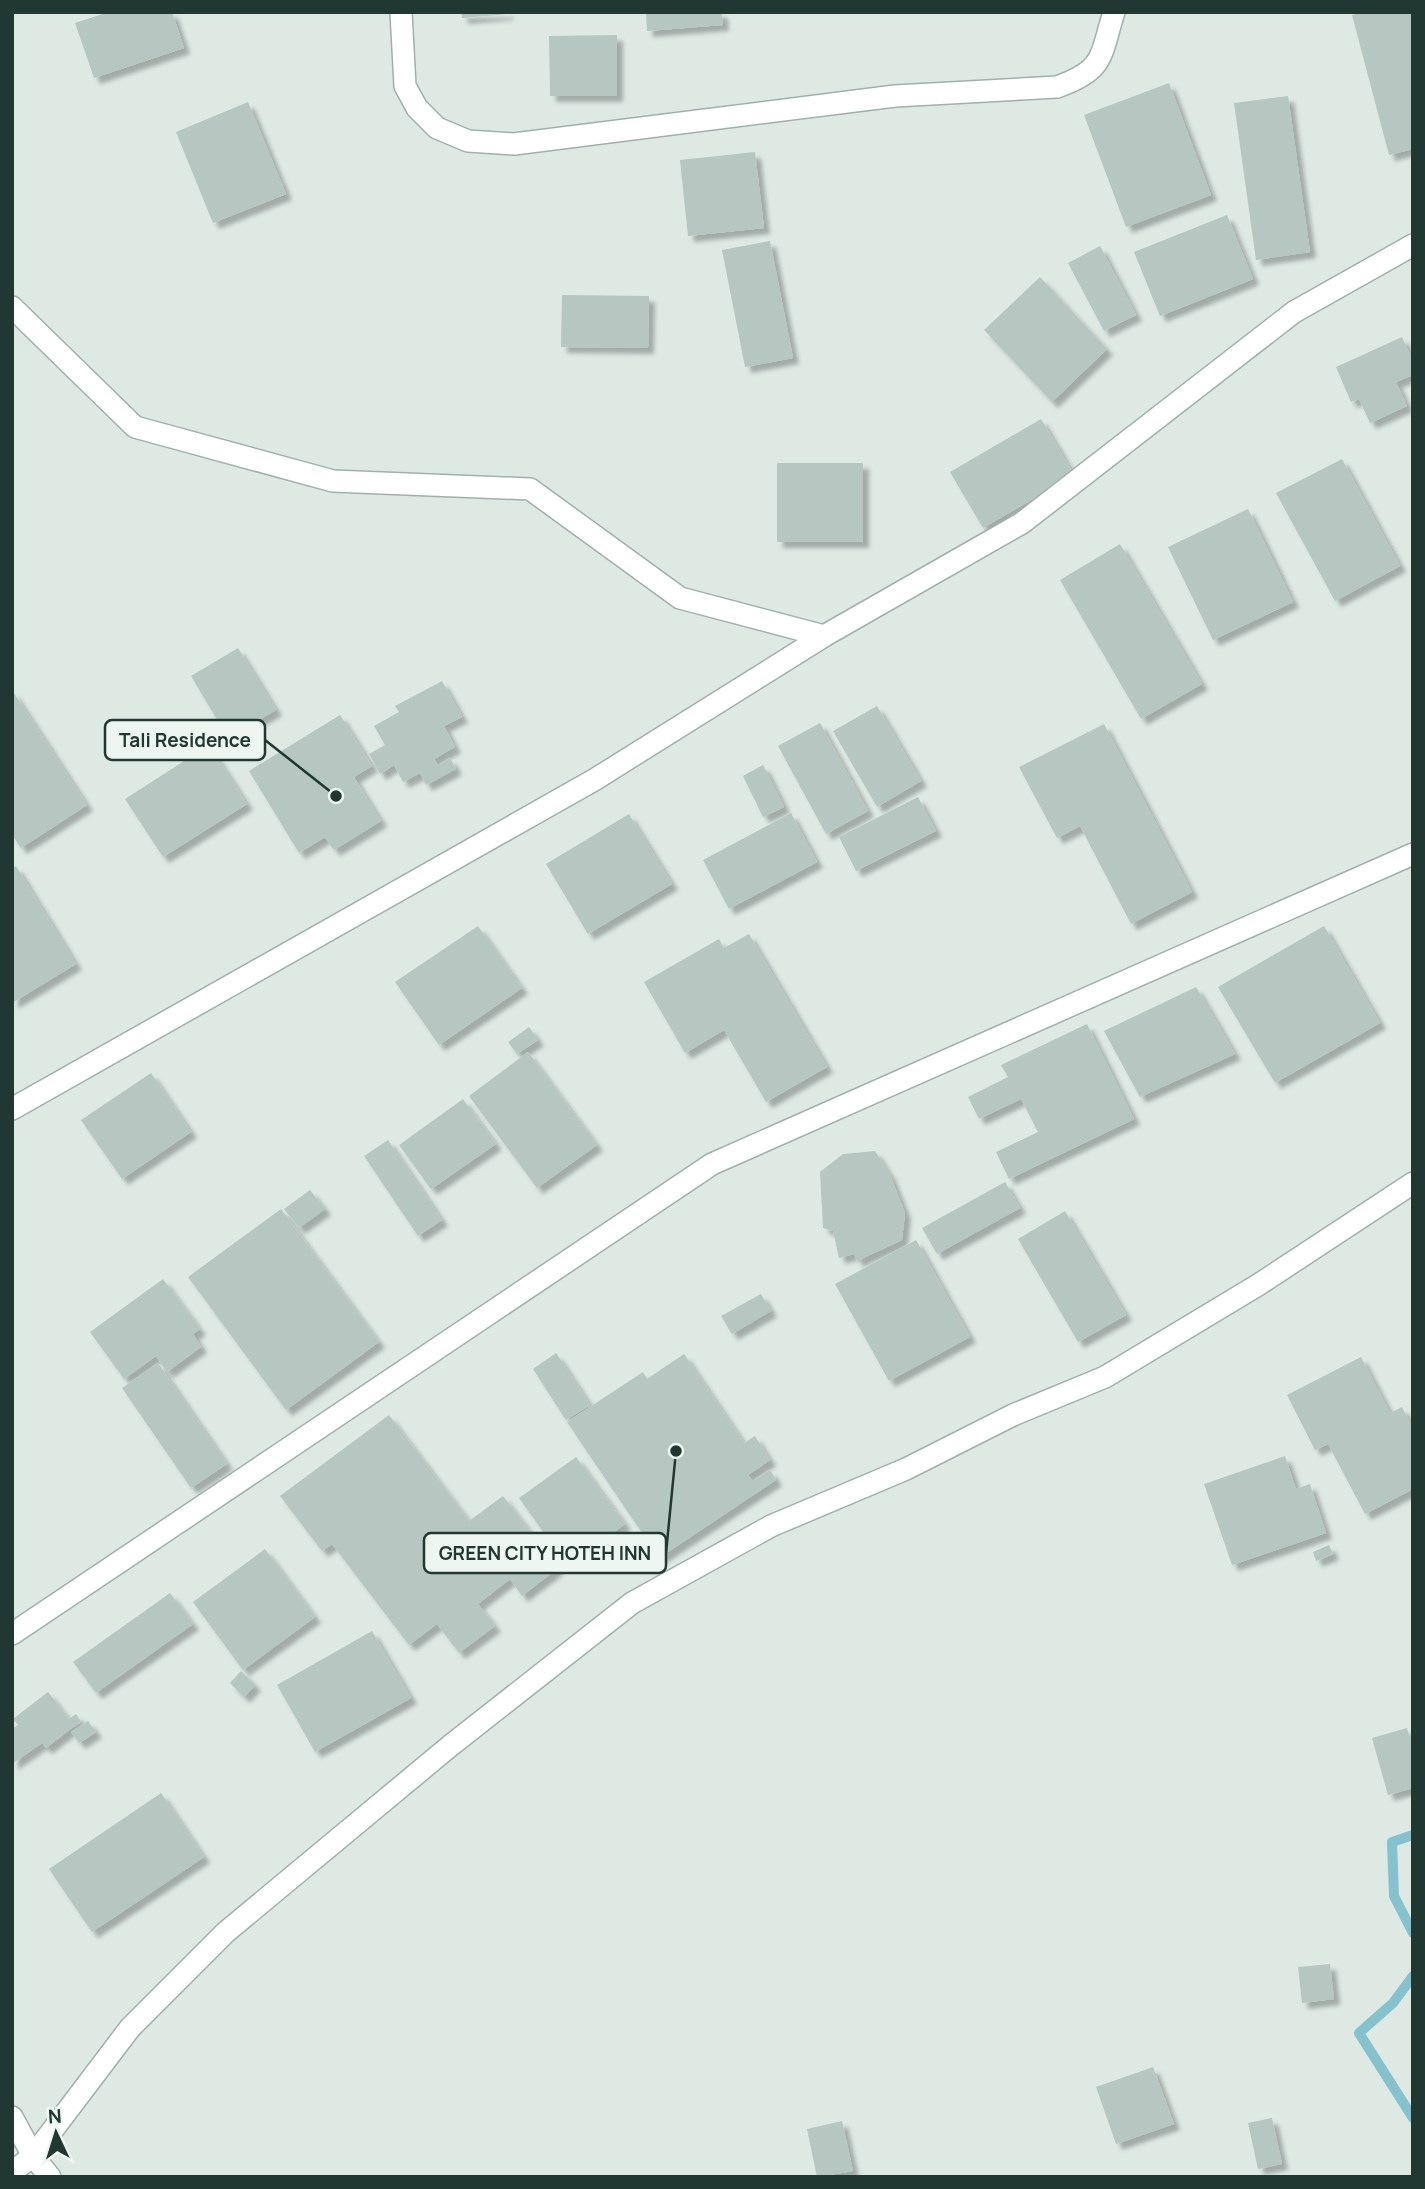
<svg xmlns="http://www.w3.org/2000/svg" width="1425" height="2189" font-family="Manrope,sans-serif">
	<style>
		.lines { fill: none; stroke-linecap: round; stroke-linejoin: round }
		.stream { stroke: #86c2cd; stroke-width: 10 }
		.building { fill: #b6c6c0; filter: url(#shadow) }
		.minor-casing { stroke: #a1b0ab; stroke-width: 24 }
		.minor { stroke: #fff; stroke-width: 21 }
		.leader { fill: none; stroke: #203831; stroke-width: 2.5 }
		.callout-dot { fill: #203831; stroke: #eef6f2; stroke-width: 2.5 }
		.callout { fill: #eef6f2; stroke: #203831; stroke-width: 2.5 }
		.callout-label { font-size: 19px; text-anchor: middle; font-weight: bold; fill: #203831 }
	</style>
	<defs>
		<filter id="shadow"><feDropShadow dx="6" dy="6" stdDeviation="2" flood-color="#0004"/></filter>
	</defs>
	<rect width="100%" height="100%" fill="#dee9e4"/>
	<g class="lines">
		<g class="stream">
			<path d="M1413,1835L1392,1842L1394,1896L1413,1933"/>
			<path d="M1413,1976L1393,2003L1359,2033L1413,2118"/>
		</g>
	</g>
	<g class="building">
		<path d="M109,12H172L184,48L94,78L75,23Z"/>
		<path d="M461,12H508V14L462,18Z"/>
		<path d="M646,12H722L723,25L647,31Z"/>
		<path d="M1361,12H1413V149L1389,155L1352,15Z"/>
		<path d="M617,35V96H550L549,36Z"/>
		<path d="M1169,83L1211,195L1126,227L1084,115Z"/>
		<path d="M1288,96L1310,252L1256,260L1234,103Z"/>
		<path d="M248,102L286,194L213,223L176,132Z"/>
		<path d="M755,152L764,228L688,236L680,160Z"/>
		<path d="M1227,215L1253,279L1160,316L1134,252Z"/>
		<path d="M770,241L793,358L745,367L722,250Z"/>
		<path d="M1100,246L1136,315L1104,331L1068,263Z"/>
		<path d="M1040,277L1107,349L1052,402L984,330Z"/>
		<path d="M562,295L649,296L648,348L561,347Z"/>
		<path d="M1402,337L1413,361V375L1396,382L1407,406L1370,423L1359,399L1351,402L1336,367Z"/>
		<path d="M1041,419L1074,475L983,528L950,472Z"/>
		<path d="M1342,459L1400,566L1335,601L1276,493Z"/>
		<rect x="777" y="463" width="86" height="79"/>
		<path d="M1248,509L1293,602L1213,640L1168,547Z"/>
		<path d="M1120,544L1202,684L1141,719L1060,580Z"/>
		<path d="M238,648L276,710L228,738L191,676Z"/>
		<path d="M442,681L462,717L444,726L455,747L434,759L438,765L450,758L456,769L426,785L420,773L403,782L394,765L380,774L369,754L385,745L374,726L399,712L395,706Z"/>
		<path d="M12,690L87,805L21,848L12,835Z"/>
		<path d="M877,706L921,781L877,807L833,731Z"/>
		<path d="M340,715L372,766L354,777L381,821L334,850L325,837L299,853L249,771Z"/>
		<path d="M820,723L868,811L826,834L778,746Z"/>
		<path d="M1104,724L1192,892L1131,924L1080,826L1057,838L1019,767Z"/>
		<path d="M209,745L247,804L163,857L125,799Z"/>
		<path d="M763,765L784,807L763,817L743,776Z"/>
		<path d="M918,797L936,831L856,871L839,837Z"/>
		<path d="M791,813L817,862L729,909L703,860Z"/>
		<path d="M629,814L672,884L588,934L546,864Z"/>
		<path d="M16,866L76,964L12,1003V869Z"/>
		<path d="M478,926L522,988L439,1045L395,982Z"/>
		<path d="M1324,926L1380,1023L1275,1083L1218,987Z"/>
		<path d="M749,934L827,1067L766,1102L724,1030L685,1053L644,982L719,939L724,948Z"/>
		<path d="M1196,987L1235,1054L1140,1097L1104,1031Z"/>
		<path d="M1087,1024L1134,1119L1009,1179L996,1152L1038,1132L1021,1099L979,1119L968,1097L1008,1077L1001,1065Z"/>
		<path d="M529,1027L538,1040L517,1054L508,1042Z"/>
		<path d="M528,1052L597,1145L537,1188L469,1096Z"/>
		<path d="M151,1073L191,1132L122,1179L81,1120Z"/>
		<path d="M463,1099L496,1144L431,1189L399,1145Z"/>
		<path d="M388,1140L442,1220L418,1236L364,1156Z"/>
		<path d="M875,1151L890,1175L905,1213L902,1240L857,1261L854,1254L839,1258L833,1231L823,1228L820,1172L843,1154Z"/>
		<path d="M1005,1182L1020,1208L937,1254L922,1228Z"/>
		<path d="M310,1190L325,1209L299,1228L284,1209Z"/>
		<path d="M281,1209L379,1342L286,1410L188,1277Z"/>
		<path d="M1065,1211L1126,1315L1078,1342L1018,1239Z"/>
		<path d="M916,1240L970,1337L889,1381L835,1284Z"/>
		<path d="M163,1279L200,1329L193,1334L201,1347L167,1372L156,1356L124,1379L90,1332Z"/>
		<path d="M761,1294L771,1311L732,1334L721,1316Z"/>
		<path d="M556,1353L590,1405L566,1420L533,1369Z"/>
		<path d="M684,1354L744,1443L755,1436L770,1460L748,1475L753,1481L770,1470L776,1480L659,1558L567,1422L643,1372L647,1379Z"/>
		<path d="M1361,1357L1390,1413L1402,1407L1413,1428V1489L1365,1514L1328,1444L1315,1450L1287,1395Z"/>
		<path d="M158,1363L227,1464L191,1488L122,1388Z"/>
		<path d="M389,1415L469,1521L503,1496L558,1568L522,1596L510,1579L478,1604L495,1626L459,1653L437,1624L409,1645L332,1544L322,1551L280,1496Z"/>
		<path d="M1285,1456L1296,1489L1310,1484L1326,1533L1232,1565L1204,1484Z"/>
		<path d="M576,1457L625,1524L567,1565L519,1498Z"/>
		<path d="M1329,1545L1333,1554L1316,1561L1313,1552Z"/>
		<path d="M265,1549L315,1617L243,1670L193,1602Z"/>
		<path d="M170,1593L193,1624L96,1693L73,1662Z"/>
		<path d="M372,1631L411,1698L315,1752L277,1685Z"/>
		<path d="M241,1671L255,1685L244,1697L230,1683Z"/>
		<path d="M48,1692L69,1719L76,1714L81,1721L46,1748L42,1743L12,1764V1729L18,1725L13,1719Z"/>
		<path d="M88,1721L96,1732L79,1743L71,1732Z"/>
		<path d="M1407,1728L1413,1747V1788L1388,1795L1372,1738Z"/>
		<path d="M161,1793L204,1857L92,1932L49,1869Z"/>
		<path d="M1330,1964L1334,1999L1302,2003L1298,1967Z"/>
		<path d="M1153,2067L1174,2124L1116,2144L1096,2087Z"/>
		<path d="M1272,2118L1282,2164L1258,2169L1248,2123Z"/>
		<path d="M842,2121L853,2171L817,2177L807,2129Z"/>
	</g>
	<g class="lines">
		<defs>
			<g id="minor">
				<path d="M401,12L405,86L417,108L437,128L468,141L514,144L895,96L1057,87C1105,70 1100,57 1114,12"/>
				<path d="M12,307L135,427L333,481L530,489L680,598L824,636"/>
				<path d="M12,1109L594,780L824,636L1022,523L1294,312L1413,245"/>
				<path d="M12,1634L712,1164L1413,854"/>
				<path d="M12,2117L33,2156L50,2177"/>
				<path d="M12,2172L33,2156L130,2028L226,1932L450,1746L632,1603L771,1526L906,1469L1013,1415L1105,1377L1258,1285L1413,1183"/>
			</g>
		</defs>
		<use href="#minor" class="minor-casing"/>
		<use href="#minor" class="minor"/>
	</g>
	<path class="leader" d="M336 796L265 740M676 1451L666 1553"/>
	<g class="callout-dot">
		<circle cx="336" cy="796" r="7"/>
		<circle cx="676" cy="1451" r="7"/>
	</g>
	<g class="callout">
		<rect x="105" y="720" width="160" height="40" rx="7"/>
		<rect x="424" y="1533" width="242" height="40" rx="7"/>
	</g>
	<g class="callout-label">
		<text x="185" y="747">Tali Residence</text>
		<text x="545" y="1560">GREEN CITY HOTEH INN</text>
	</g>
	<rect width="1425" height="2189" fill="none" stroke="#203831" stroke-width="28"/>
	<g transform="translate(56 2133) rotate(356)" stroke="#eef6f2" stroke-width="5" paint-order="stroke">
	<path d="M0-5L12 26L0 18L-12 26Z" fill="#203831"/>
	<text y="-10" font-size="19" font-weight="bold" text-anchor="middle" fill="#203831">N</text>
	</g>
</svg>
